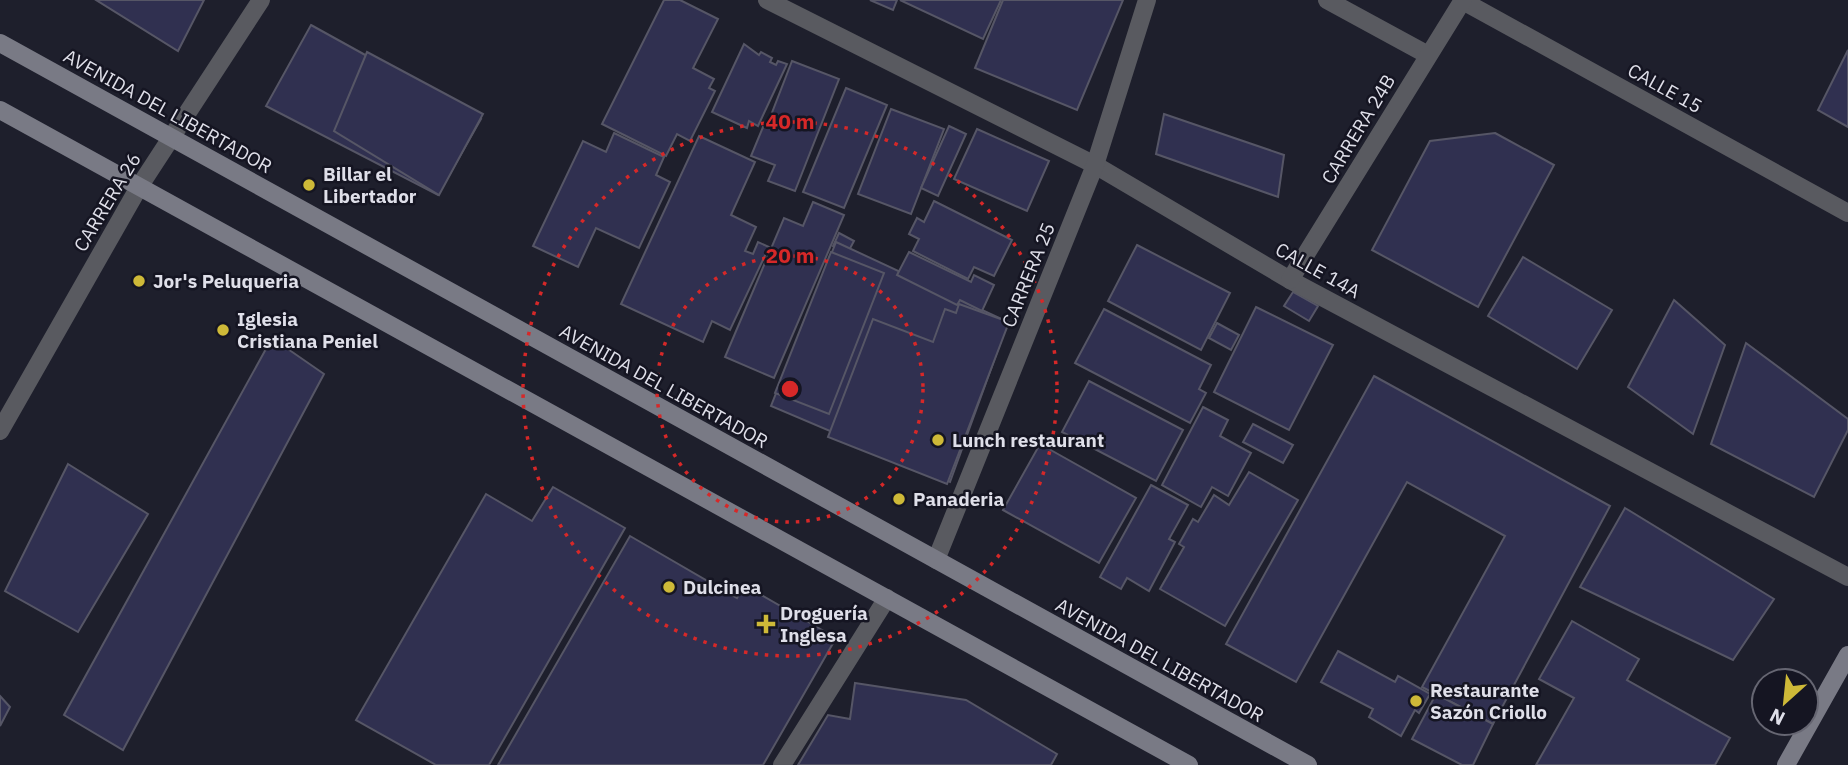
<svg xmlns="http://www.w3.org/2000/svg" width="1848" height="765" font-family="'IBM Plex Sans',sans-serif">
	<style>
		.building { fill: #303050; stroke: #565666; stroke-width: 2 }
		.lines { fill: none; stroke-linecap: round; stroke-linejoin: round }
		.lane { stroke: #595a60; stroke-width: 18 }
		.street { stroke: #595a60; stroke-width: 18 }
		.secondary { stroke: #797a85; stroke-width: 18 }
		.ring { fill: none; stroke: #d62828; stroke-width: 3.5; stroke-dasharray: 3.5 7 }
		.poi-dot { fill: #ceb938; stroke: #151522; stroke-width: 2.5 }
		.labels { text-anchor: middle; dominant-baseline: central; stroke-width: 5; stroke-linejoin: round; paint-order: stroke }
		.street-label { font-size: 19px; fill: #dfdfe9; stroke: #151522 }
		.poi-label { font-size: 19px; font-weight: bold; fill: #dfdfe9; stroke: #151522; text-anchor: start }
		.centre { fill: #d62828; stroke: #151522; stroke-width: 3.5 }
		.ring-label { font-size: 21px; text-anchor: middle; font-weight: bold; fill: #d62828; stroke: #151522; stroke-width: 5; stroke-linejoin: round; paint-order: stroke }
	</style>
	<rect width="100%" height="100%" fill="#1e1f2c"/>
	<g class="building">
		<path d="M96,0H204L178,51Z"/>
		<path d="M664,0H680L718,19L693,68L714,79L709,88L715,91L690,141L677,134L666,156L602,124Z"/>
		<path d="M870,0H897L893,10Z"/>
		<path d="M900,0H1001L983,39Z"/>
		<path d="M1003,0H1123L1077,110L975,68Z"/>
		<path d="M311,25L481,119L438,195L266,106Z"/>
		<path d="M744,44L759,55L761,52L772,58L770,62L776,65L778,61L787,64L758,126L749,121L747,128L712,112Z"/>
		<path d="M1848,50V127L1818,110Z"/>
		<path d="M367,52L483,114L439,195L334,131Z"/>
		<path d="M792,61L839,79L795,191L768,181L775,165L751,156L763,127L766,128Z"/>
		<path d="M846,88L887,105L844,208L803,192Z"/>
		<path d="M891,109L944,129L911,214L858,194Z"/>
		<path d="M1164,114L1284,155L1278,197L1156,154Z"/>
		<path d="M949,126L966,134L938,196L921,188Z"/>
		<path d="M977,129L1049,161L1027,211L954,179Z"/>
		<path d="M614,133L664,157L656,175L670,182L639,248L596,228L578,267L533,246L583,141L606,152Z"/>
		<path d="M1495,133L1554,165L1478,307L1372,250L1430,141Z"/>
		<path d="M699,136L755,162L731,215L756,227L745,251L753,254L758,242L769,247L730,330L712,321L703,342L621,304Z"/>
		<path d="M934,201L1012,240L994,276L974,267L968,279L913,251L919,239L909,234L917,218L924,222Z"/>
		<path d="M813,202L844,215L774,378L725,357L784,218L803,226Z"/>
		<path d="M839,233L854,241L847,254L833,246Z"/>
		<path d="M836,242L1008,322L950,482L771,406Z"/>
		<path d="M1137,245L1230,293L1201,350L1108,301Z"/>
		<path d="M831,252L884,273L829,414L775,393Z"/>
		<path d="M909,252L971,282L974,275L994,285L982,311L960,300L957,305L897,275Z"/>
		<path d="M1523,257L1612,310L1577,369L1488,316Z"/>
		<path d="M1293,292L1318,306L1309,321L1284,306Z"/>
		<path d="M1674,300L1725,345L1693,434L1628,387Z"/>
		<path d="M959,304L1009,322L947,484L828,437L873,319L933,342L945,309L956,313Z"/>
		<path d="M1256,307L1333,345L1289,430L1214,392Z"/>
		<path d="M1104,309L1211,365L1199,389L1206,393L1190,423L1075,363Z"/>
		<path d="M1217,323L1239,335L1231,350L1209,338Z"/>
		<path d="M272,338L324,374L123,750L64,715Z"/>
		<path d="M1746,343L1848,419V430L1814,497L1711,444Z"/>
		<path d="M1374,376L1610,506L1493,724L1422,687L1505,536L1407,482L1296,682L1226,644Z"/>
		<path d="M1089,381L1183,430L1156,481L1062,432Z"/>
		<path d="M1203,407L1228,420L1220,436L1251,453L1228,496L1212,487L1201,507L1162,485Z"/>
		<path d="M1253,424L1293,445L1283,463L1243,442Z"/>
		<path d="M1040,444L1136,498L1099,563L1003,510Z"/>
		<path d="M68,464L148,514L78,632L5,591Z"/>
		<path d="M1249,472L1298,500L1225,626L1160,589L1184,547L1179,544L1193,519L1198,522L1214,495L1229,505Z"/>
		<path d="M1151,485L1188,505L1169,539L1175,542L1149,591L1127,578L1121,589L1100,577Z"/>
		<path d="M553,487L625,528L489,765H436L356,720L486,494L532,521Z"/>
		<path d="M1625,508L1774,599L1733,660L1580,587Z"/>
		<path d="M630,536L737,598L744,585L836,638L763,765H498Z"/>
		<path d="M1572,621L1639,659L1627,680L1730,738L1715,765H1536L1574,698L1539,679Z"/>
		<path d="M1338,651L1395,682L1398,676L1430,694L1419,713L1415,710L1401,736L1369,717L1373,709L1321,682Z"/>
		<path d="M855,683L966,700L1057,754L1051,765H798L828,715L850,719Z"/>
		<path d="M1436,694L1493,724L1473,765H1462L1412,739Z"/>
		<path d="M0,696L10,707L0,726Z"/>
	</g>
	<g class="lines">
		<path class="lane" d="M782,765L887,598"/>
		<g class="street">
			<path d="M767,0L1095,165L1290,280L1848,577"/>
			<path d="M1327,0L1428,55"/>
			<path d="M1463,1L1848,213"/>
			<path d="M1290,280L1463,0"/>
			<path d="M0,431L139,187L261,0"/>
			<path d="M936,560L1095,165L1147,0"/>
		</g>
		<g class="secondary">
			<path d="M0,43L1308,765"/>
			<path d="M0,110L1189,765"/>
			<path d="M1786,765L1848,655"/>
		</g>
	</g>
	<g class="ring">
		<circle cx="790" cy="389" r="133"/>
		<circle cx="790" cy="389" r="267"/>
	</g>
	<g class="poi-dot">
		<circle cx="309" cy="185" r="7"/>
		<circle cx="139" cy="281" r="7"/>
		<circle cx="223" cy="330" r="7"/>
		<circle cx="938" cy="440" r="7"/>
		<circle cx="899" cy="499" r="7"/>
		<circle cx="669" cy="587" r="7"/>
		<path d="M762.5 613.5h7v7h7v7h-7v7h-7v-7h-7v-7h7z"/>
		<circle cx="1416" cy="701" r="7"/>
	</g>
	<g class="labels">
		<g class="street-label">
			<text transform="translate(1665 88) rotate(29)">CALLE 15</text>
			<text transform="translate(168 111) rotate(29)">AVENIDA DEL LIBERTADOR</text>
			<text transform="translate(1358 129) rotate(-59)">CARRERA 24B</text>
			<text transform="translate(107 202) rotate(-59)">CARRERA 26</text>
			<text transform="translate(1318 270) rotate(29)">CALLE 14A</text>
			<text transform="translate(1028 275) rotate(-68)">CARRERA 25</text>
			<text transform="translate(664 386) rotate(29)">AVENIDA DEL LIBERTADOR</text>
			<text transform="translate(1160 660) rotate(29)">AVENIDA DEL LIBERTADOR</text>
		</g>
		<g class="poi-label">
			<text x="323" y="174">Billar el<tspan x="323" dy="22">Libertador</tspan></text>
			<text x="153" y="281">Jor's Peluqueria</text>
			<text x="237" y="319">Iglesia<tspan x="237" dy="22">Cristiana Peniel</tspan></text>
			<text x="952" y="440">Lunch restaurant</text>
			<text x="913" y="499">Panaderia</text>
			<text x="683" y="587">Dulcinea</text>
			<text x="780" y="613">Droguería<tspan x="780" dy="22">Inglesa</tspan></text>
			<text x="1430" y="690">Restaurante<tspan x="1430" dy="22">Sazón Criollo</tspan></text>
		</g>
	</g>
	<circle cx="790" cy="389" r="10" class="centre"/>
	<g class="ring-label">
		<text x="790" y="129">40 m</text>
		<text x="790" y="263">20 m</text>
	</g>
	<g transform="translate(1785 702) rotate(207)"><circle r="33" fill="#151522" stroke="#666672" stroke-width="2"/>
	<path d="M0-5L12 26L0 18L-12 26Z" fill="#ceb938"/>
	<text y="-10" font-size="19" font-weight="bold" text-anchor="middle" fill="#dfdfe9">N</text>
	</g>
</svg>
